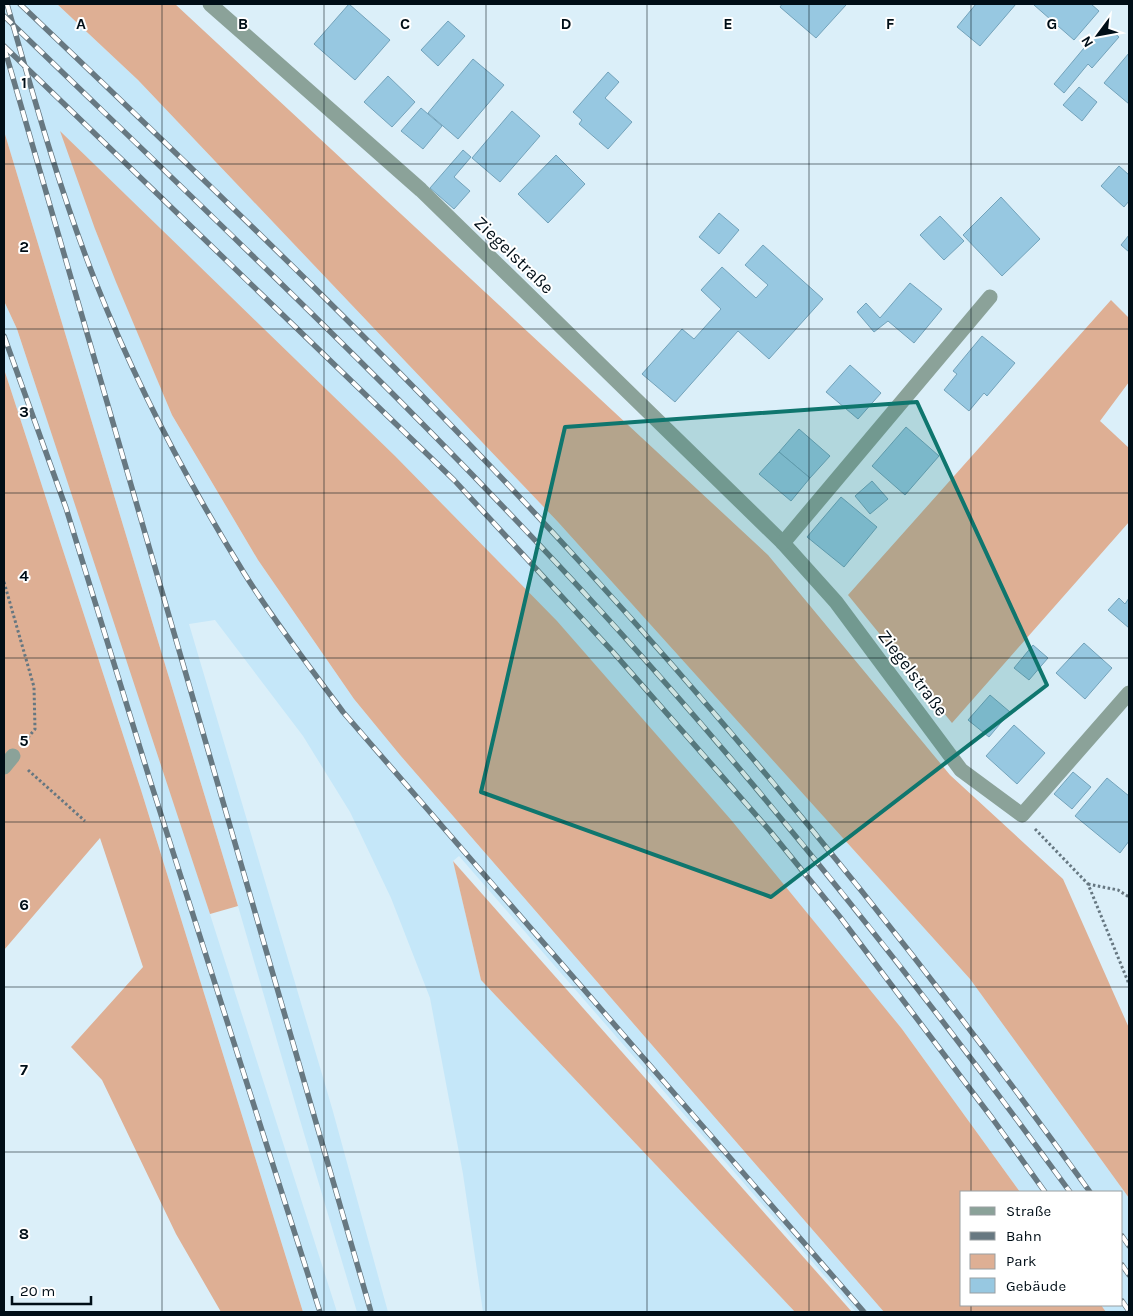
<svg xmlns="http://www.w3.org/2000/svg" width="1133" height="1316" font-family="Karla,sans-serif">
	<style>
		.built { fill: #c5e7f9 }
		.green { fill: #deaf94 }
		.building { fill: #97c8e1; stroke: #73a3bb }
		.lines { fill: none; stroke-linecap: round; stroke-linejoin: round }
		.path { stroke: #667781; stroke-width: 3; stroke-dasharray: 2.5 2.5; stroke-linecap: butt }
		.minor { stroke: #8ba299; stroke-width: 15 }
		.rail-casing { stroke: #677881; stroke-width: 5.5 }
		.rail { stroke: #fff; stroke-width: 4; stroke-dasharray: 11; stroke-linecap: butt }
		.marked { fill: #0f766e; fill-opacity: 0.2; stroke: #0f766e; stroke-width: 4; stroke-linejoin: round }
		.grid { fill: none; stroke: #000e17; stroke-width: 1; stroke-opacity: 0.55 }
		.labels { text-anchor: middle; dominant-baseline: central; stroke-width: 4; stroke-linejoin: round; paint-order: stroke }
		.street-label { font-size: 18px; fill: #000e17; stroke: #fff }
		.grid-label { font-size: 16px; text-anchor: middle; font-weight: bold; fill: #000e17; stroke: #fff; stroke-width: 4; stroke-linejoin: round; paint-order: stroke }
	</style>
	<rect width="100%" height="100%" fill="#dbeff9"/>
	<g class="built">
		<path d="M4,4H57L138,80L558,522L970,979L1129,1198V1312H1106L1101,1305H1122V1192H1020L902,1029L95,229L172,415L258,560L354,699L400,755L884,1312H856L459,856L453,861L481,980L795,1312H483L463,1174L430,998L391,898L350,812L303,736L215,620L189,624L332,1108L388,1312H357L300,1120L238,906L4,131Z"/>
		<path d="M4,301L17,329L163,767L337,1312H303L141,790L4,369Z"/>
	</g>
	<g class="green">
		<path d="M57,4H175L768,555L950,775L1063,879L1129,1028V1198L970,979L558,522L138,80Z"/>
		<path d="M4,131L238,906L210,914L17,329L4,301Z"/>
		<path d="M60,131L395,456L557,621L732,821L902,1029L1020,1192H962V1305H1101L1106,1312H884L400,755L354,699L258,560L172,415L116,282L95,229Z"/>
		<path d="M1111,300L1129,318V382L1100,421L1129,448V522L952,723L848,595Z"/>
		<path d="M4,369L141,790L303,1312H221L176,1234L102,1080L71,1047L143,967L100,838L4,950Z"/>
		<path d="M453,861L852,1312H795L481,980Z"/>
	</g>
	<g class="building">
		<path d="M349,4L390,40L355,80L314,44Z"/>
		<path d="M782,4H845L846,5L816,38L780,7Z"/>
		<path d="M976,4H1016L980,46L957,27Z"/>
		<path d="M1035,4H1091L1099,11L1074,40L1034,5Z"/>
		<path d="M448,21L465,36L438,66L421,50Z"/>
		<path d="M1104,24L1119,37L1092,68L1088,64L1064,93L1054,84Z"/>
		<path d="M1129,53V104L1104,83Z"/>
		<path d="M473,59L504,85L458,139L428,113Z"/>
		<path d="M608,72L619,82L605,98L632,122L608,149L579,124L582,120L573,112Z"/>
		<path d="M388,76L415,102L392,127L364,102Z"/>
		<path d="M1079,87L1097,102L1082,121L1063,105Z"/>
		<path d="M421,108L442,126L423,149L401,131Z"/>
		<path d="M512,111L540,136L500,182L472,158Z"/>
		<path d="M463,150L471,157L454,177L470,191L454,209L430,188Z"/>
		<path d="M556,155L585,184L548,223L518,194Z"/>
		<path d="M1119,166L1129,175V201L1124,207L1101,186Z"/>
		<path d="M1001,197L1040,239L1002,276L963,235Z"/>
		<path d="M719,213L739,230L719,254L699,237Z"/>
		<path d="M940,216L964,241L944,260L920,235Z"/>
		<path d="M1129,235V252L1121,245Z"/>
		<path d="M763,245L823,299L769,359L738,331L675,402L642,374L682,329L694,339L721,309L701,290L722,267L756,298L768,285L745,265Z"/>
		<path d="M910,283L942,309L914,343L888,321L874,332L857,312L866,303L880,318Z"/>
		<path d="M982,336L1015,363L987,396L984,393L969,411L944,390L957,374L953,371Z"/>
		<path d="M850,365L881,393L858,419L826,392Z"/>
		<path d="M906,427L939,456L905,495L872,466Z"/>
		<path d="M799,429L830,456L810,478L779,452Z"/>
		<path d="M779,452L810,478L791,501L759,474Z"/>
		<path d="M872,481L888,499L870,514L855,496Z"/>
		<path d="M841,497L877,527L844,567L807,537Z"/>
		<path d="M1119,598L1125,604L1129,598V628L1108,610Z"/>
		<path d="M1084,643L1112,668L1085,699L1056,673Z"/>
		<path d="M1033,645L1048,658L1029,680L1014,668Z"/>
		<path d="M990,695L1010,712L989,737L968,720Z"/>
		<path d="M1014,725L1045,753L1017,784L986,756Z"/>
		<path d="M1073,772L1091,787L1072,809L1054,794Z"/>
		<path d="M1107,778L1129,796V841L1120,853L1075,816Z"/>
	</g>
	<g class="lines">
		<g class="path">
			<path d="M4,582L34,687L35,729L26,740"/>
			<path d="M28,770L85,821"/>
			<path d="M1035,829L1088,884L1129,984"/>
			<path d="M1088,884L1118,890L1129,897"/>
		</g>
		<g class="minor">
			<path d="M210,4L421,190L783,543L836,602L961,770L1022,815L1129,693"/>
			<path d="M783,543L990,297"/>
			<path d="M4,767L13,756"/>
		</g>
		<defs>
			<g id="rail">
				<path d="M7,4C34,98 60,192 96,283C136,384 187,481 244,573C274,621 309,666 343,712L864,1312"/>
				<path d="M20,4C214,189 409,374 590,573C769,769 935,977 1090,1192"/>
				<path d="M4,16C209,214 417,409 609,620C774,801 926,994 1070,1192"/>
				<path d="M4,46L454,480L613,652L770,831L840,917L992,1118L1045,1192"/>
				<path d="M4,47L371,1312"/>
				<path d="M4,336L66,508L149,777L320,1312"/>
				<path d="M1122,1236L1129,1246"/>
				<path d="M1122,1265L1129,1275"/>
				<path d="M1122,1301L1129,1311"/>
			</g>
		</defs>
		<use href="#rail" class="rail-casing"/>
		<use href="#rail" class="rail"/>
	</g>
	<path class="marked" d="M917,402L1047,685L771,897L481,792L565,427Z"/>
	<path class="grid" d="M162,4V1312M324,4V1312M486,4V1312M647,4V1312M809,4V1312M971,4V1192M4,164H1129M4,329H1129M4,493H1129M4,658H1129M4,822H1129M4,987H1129M4,1152H1129M971,1305V1312"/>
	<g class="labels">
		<g class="street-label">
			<text transform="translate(514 255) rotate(44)">Ziegelstraße</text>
			<text transform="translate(913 673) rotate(53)">Ziegelstraße</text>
		</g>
	</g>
	<g class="grid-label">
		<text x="81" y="29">A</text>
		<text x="243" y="29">B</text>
		<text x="405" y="29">C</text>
		<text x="566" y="29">D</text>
		<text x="728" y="29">E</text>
		<text x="890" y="29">F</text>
		<text x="1052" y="29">G</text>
		<text x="24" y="88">1</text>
		<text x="24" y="252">2</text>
		<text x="24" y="417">3</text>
		<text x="24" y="581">4</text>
		<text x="24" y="746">5</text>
		<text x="24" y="910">6</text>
		<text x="24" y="1075">7</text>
		<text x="24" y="1239">8</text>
	</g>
	<rect width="1133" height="1316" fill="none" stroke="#000e17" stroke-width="10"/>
	<rect x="960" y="1191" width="162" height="115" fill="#ffffff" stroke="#999fa2"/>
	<rect x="970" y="1207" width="25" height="8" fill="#8ba299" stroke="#999fa2"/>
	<text x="1006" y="1216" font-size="15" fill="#000e17">Straße</text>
	<rect x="970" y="1232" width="25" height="8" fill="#677881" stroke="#999fa2"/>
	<text x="1006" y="1241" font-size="15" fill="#000e17">Bahn</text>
	<rect x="970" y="1254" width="25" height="15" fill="#deaf94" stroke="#999fa2"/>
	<text x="1006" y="1266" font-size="15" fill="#000e17">Park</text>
	<rect x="970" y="1278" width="25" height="15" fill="#97c8e1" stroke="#999fa2"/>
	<text x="1006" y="1291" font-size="15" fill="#000e17">Gebäude</text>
	<g transform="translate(1098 35) rotate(238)" stroke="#ffffff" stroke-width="4" paint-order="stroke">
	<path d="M0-4L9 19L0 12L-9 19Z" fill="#000e17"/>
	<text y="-8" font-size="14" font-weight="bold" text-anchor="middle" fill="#000e17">N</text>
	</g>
	<path d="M12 1296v8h79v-8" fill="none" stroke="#000e17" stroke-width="2.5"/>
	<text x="20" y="1296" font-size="15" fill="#000e17" stroke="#ffffff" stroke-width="4" paint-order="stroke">20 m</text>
</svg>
